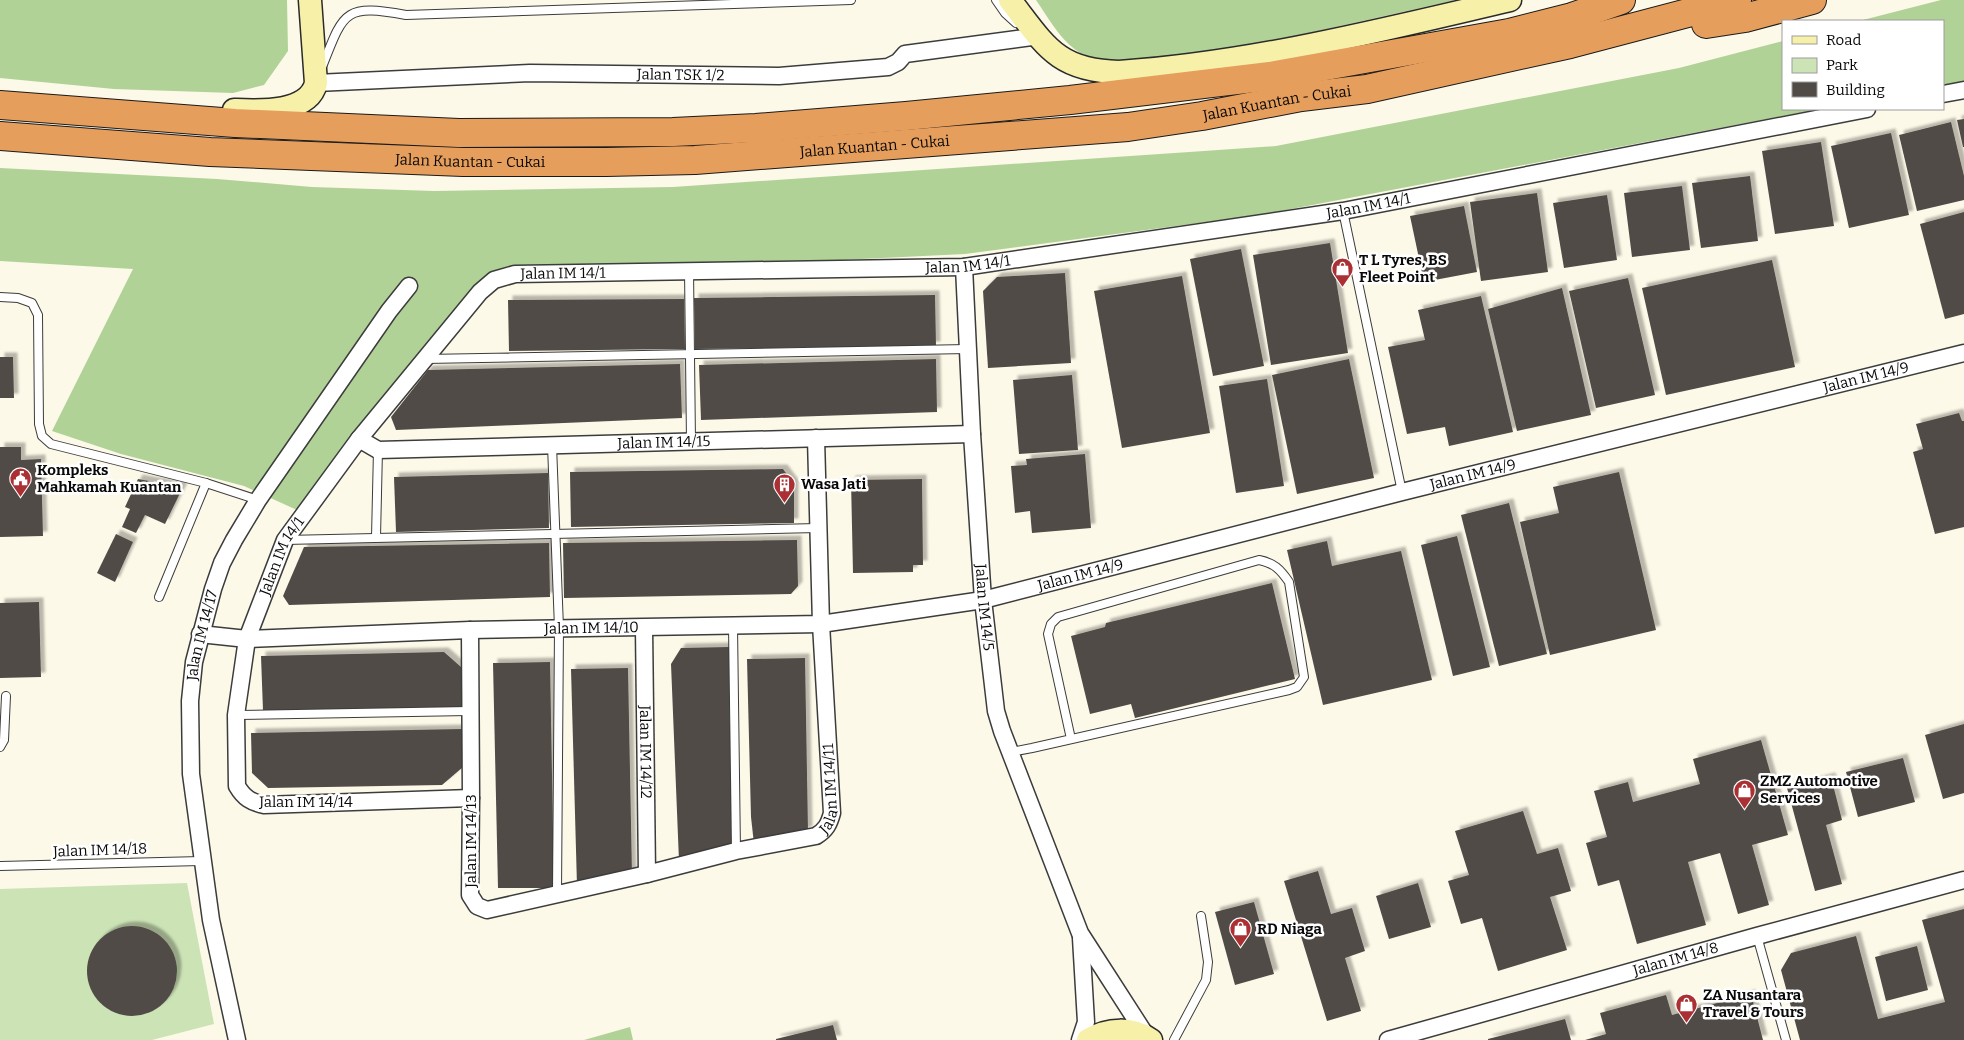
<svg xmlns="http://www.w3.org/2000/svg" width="1964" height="1040" font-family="Bitter,serif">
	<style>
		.green { fill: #cce3b6 }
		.forest { fill: #b0d297 }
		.building { fill: #514b47; filter: url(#shadow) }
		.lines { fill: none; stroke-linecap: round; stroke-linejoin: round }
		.lane-casing { stroke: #3c3c3c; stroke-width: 10 }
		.street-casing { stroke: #3c3c3c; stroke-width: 19 }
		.secondary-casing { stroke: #2b2b2b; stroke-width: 25 }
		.highway-casing { stroke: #1a1a1a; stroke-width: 30 }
		.lane { stroke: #fff; stroke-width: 8 }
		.street { stroke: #fff; stroke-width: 16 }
		.secondary { stroke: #f7f0a9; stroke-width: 22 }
		.highway { stroke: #e69e5d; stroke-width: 28 }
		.labels { text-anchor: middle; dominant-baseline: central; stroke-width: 5; stroke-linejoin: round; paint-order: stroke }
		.street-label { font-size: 15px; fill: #090909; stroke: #fff }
		.poi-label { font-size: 15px; font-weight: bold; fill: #090909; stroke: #fff; text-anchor: start }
	</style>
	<defs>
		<filter id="shadow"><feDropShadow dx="4.5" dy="-4.5" stdDeviation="1" flood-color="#0004"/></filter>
	</defs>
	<rect width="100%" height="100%" fill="#fdf9e8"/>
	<path class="green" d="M187,883L214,1024L152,1040H0V889Z"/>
	<g class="forest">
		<path d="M0,0H287L288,51L264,85L233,93L114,89L0,78Z"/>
		<path d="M1036,0H1456L1269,42L1119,63C1073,63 1059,34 1036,0Z"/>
		<path d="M1941,0H1964V81L1943,85V21H1859Z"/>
		<path d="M1783,41V109H1820L1259,215L965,254L733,265L511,266L492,272L476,284L353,433L297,510L244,486L121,454L52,431L133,269L0,261V168L217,179L312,187L434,191L673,187L1204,151L1276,146L1679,68Z"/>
		<path d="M630,1027L633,1040H584Z"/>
	</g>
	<g class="building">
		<path d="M1964,119V147H1963L1957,120Z"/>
		<path d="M1951,122L1964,176V200L1917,211L1899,135Z"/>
		<path d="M1891,133L1909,215L1849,228L1831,146Z"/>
		<path d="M1821,142L1834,226L1775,234L1762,151Z"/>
		<path d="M1750,176L1758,241L1701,248L1692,183Z"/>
		<path d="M1682,186L1690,250L1632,257L1624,193Z"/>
		<path d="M1537,193L1548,272L1481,281L1470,202Z"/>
		<path d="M1607,195L1617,260L1564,268L1553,203Z"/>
		<path d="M1464,206L1477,272L1424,282L1410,216Z"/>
		<path d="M1964,212V314L1945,319L1920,224Z"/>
		<path d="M1330,243L1348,353L1271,365L1253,255Z"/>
		<path d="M1241,249L1264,366L1213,376L1190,259Z"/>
		<path d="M1772,260L1795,367L1666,395L1642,288Z"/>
		<path d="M1065,273L1071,363L988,368L983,291L997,277Z"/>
		<path d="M1182,276L1210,433L1122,448L1094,291Z"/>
		<path d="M1628,278L1655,395L1596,408L1569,291Z"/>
		<path d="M1562,288L1591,415L1517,431L1488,309Z"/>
		<path d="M935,295L936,346L695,349L694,298Z"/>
		<path d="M1481,296L1513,432L1449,446L1445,427L1407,434L1388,347L1425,340L1418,310Z"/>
		<path d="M684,299L685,349L509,351L508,300Z"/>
		<path d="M0,357H13L14,398H0Z"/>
		<path d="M936,359L937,412L701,420L699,365Z"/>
		<path d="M1349,359L1374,478L1297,494L1272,375Z"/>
		<path d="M680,364L682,418L396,430L391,417L428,370Z"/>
		<path d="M1072,375L1078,450L1019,454L1013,380Z"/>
		<path d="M1267,379L1284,486L1236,493L1219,386Z"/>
		<path d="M1959,413L1962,421H1964V527L1935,534L1913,452L1923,449L1916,424Z"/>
		<path d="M0,447H21V460L41,459L43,536L0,537Z"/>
		<path d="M1085,454L1091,528L1032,533L1030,511L1015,513L1011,466L1027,465L1026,459Z"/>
		<path d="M783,469L794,484V523L571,527L570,472Z"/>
		<path d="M1619,472L1656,630L1550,655L1520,522L1559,513L1553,487Z"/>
		<path d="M548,473L549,528L396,532L394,477Z"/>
		<path d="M138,479L183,487L165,524L145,515L136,533L122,527L130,509L125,507Z"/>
		<path d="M922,479L923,565H913V572L853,573L851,480Z"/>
		<path d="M1509,503L1547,654L1499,666L1461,515Z"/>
		<path d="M116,534L133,542L115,582L97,573Z"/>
		<path d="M1457,536L1490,667L1453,676L1421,545Z"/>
		<path d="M797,540L798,586L791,594L564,598L563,543Z"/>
		<path d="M1327,541L1332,566L1401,551L1432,680L1323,705L1287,550Z"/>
		<path d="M549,543L550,597L289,605L283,596L304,547Z"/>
		<path d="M1272,583L1295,679L1135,718L1131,704L1090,714L1071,636L1105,627L1106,623Z"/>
		<path d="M39,602L41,677L0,678V603Z"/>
		<path d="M729,647V697L734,849L679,861L671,664L681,648Z"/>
		<path d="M444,652L461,667L462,708L263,711L261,656Z"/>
		<path d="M805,658L808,831L754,844L751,817L747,659Z"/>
		<path d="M550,662L554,888H498L493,663Z"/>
		<path d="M628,668L632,875L577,886L571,669Z"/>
		<path d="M1964,724V793L1943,799L1925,735Z"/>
		<path d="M462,729L463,767L442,785L268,788L252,773L251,733Z"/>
		<path d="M1761,740L1788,835L1752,845L1769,905L1738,914L1720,853L1688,862L1706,925L1637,944L1619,880L1598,886L1586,843L1607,837L1594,791L1628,782L1633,802L1700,784L1693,759Z"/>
		<path d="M1903,758L1915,802L1858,817L1846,772Z"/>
		<path d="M1831,777L1842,820L1826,825L1842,884L1815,891L1787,788Z"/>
		<path d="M1523,811L1537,854L1558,848L1571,891L1550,897L1567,950L1498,971L1482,918L1461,924L1448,881L1469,875L1455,831Z"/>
		<path d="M1318,871L1331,914L1352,908L1365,951L1345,958L1361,1011L1327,1021L1284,881Z"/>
		<path d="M1418,883L1431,927L1389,939L1376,896Z"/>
		<path d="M1254,902L1274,974L1235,985L1215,912Z"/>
		<path d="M1964,909V1040H1800L1781,970L1791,953L1856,936L1878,1019L1945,1002L1922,920Z"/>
		<circle cx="132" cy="971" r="45"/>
		<path d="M1917,946L1928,990L1886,1001L1875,957Z"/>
		<path d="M1751,994L1763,1040H1585L1606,1034L1600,1013L1666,995L1672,1015Z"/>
		<path d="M1565,1019L1571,1040H1488V1039Z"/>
		<path d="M833,1025L837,1040H776V1039Z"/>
	</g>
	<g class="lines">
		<defs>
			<g id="lane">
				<path d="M996,0L1005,13L1016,23"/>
				<path d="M322,67C344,11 344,4 406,15L851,0"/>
				<path d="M1343,211L1402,492"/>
				<path d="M689,270L691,442"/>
				<path d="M0,297L18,298L32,303L38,315L39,424L42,436L51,444L206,483L258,500"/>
				<path d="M425,359L968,349"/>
				<path d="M552,445L559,628L557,893"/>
				<path d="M376,537L378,450"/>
				<path d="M285,540L818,528"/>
				<path d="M159,597L206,483"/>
				<path d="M733,626L736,851"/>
				<path d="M236,715L469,711"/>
				<path d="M0,747L4,740L6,696"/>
				<path d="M1011,752L1032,748L1289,690L1297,687L1304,677L1289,582C1280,569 1274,563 1259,560L1058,617L1051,624L1048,634L1071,739"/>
				<path d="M0,866L201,861"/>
				<path d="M1757,936L1786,1040"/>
				<path d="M1174,1040L1206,980L1208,962L1201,916"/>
			</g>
			<g id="street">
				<path id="s1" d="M316,83L530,73L779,76L888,67L898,62L905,54L1039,36"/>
				<path d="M1943,94L1964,90"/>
				<path id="s2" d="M964,267L972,434L983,600L996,711L1002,731L1080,933L1147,1037"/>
				<path id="s3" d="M359,439L378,450L972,434"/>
				<path id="s4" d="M644,628L647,874"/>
				<path id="s5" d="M470,630L471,798L470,895L477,906L487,910L647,874L736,851L816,836C826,830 829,824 832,813L821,624L816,438"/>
				<path id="s6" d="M200,634L247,639L470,630L821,624L983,600L1402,492L1964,353"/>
				<path id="s7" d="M471,798L264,805C251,802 244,798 237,786L236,715L247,639L285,540L359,439L480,292L494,280L515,274L964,267L1343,211L1867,109"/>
				<path id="s8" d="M237,1040L211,920L191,774L190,701L194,662L213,589L222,563L234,540L258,500L389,311L409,286"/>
				<path d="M1080,1040L1086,1022L1081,938"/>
				<path id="s9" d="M1388,1040L1757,936L1964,880"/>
			</g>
			<g id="secondary">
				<path d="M1010,0C1045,45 1057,71 1119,72C1252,63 1381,30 1510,0"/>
				<path d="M234,110C258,111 309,114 316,83L310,0"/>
				<path d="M1088,1040C1108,1028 1132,1027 1151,1040"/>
			</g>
			<g id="highway">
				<path d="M1706,24L1745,18L1812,0"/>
				<path d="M0,105L235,123L459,133L673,132L756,128L906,116L1070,100L1270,76L1509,33L1572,17L1621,0"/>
				<path id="s10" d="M0,136L210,152L463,162H606L695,160L1128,127L1202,116L1301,97L1367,89L1570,44L1737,0"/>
			</g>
		</defs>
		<use href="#lane" class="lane-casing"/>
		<use href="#street" class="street-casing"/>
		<use href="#secondary" class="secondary-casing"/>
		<use href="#highway" class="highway-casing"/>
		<use href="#lane" class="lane"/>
		<use href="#street" class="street"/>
		<use href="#secondary" class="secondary"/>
		<use href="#highway" class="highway"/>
	</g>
	<defs>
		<symbol id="shop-pin" viewBox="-11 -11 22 30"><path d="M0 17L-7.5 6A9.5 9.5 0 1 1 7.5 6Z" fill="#ab3034" stroke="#fff"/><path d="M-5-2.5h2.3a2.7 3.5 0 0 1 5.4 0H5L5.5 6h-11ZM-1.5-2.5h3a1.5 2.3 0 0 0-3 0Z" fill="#fff"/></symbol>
		<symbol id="civic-pin" viewBox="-11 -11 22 30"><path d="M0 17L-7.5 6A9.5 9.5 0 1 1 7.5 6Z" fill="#ab3034" stroke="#fff"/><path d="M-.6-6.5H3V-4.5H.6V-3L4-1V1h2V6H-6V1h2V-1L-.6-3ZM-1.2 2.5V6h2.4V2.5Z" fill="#fff"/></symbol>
		<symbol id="building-pin" viewBox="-11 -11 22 30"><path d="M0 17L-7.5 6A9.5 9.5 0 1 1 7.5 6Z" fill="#ab3034" stroke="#fff"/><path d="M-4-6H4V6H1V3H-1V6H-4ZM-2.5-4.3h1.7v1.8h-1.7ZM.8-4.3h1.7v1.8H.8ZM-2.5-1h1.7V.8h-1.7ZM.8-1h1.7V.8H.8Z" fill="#fff"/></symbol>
	</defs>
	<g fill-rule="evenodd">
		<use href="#shop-pin" x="1330" y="256" width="25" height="34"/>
		<use href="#civic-pin" x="8" y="466" width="25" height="34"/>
		<use href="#building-pin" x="772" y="472" width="25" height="34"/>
		<use href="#shop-pin" x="1732" y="778" width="25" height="34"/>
		<use href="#shop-pin" x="1228" y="916" width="25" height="34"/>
		<use href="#shop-pin" x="1674" y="992" width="25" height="34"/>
	</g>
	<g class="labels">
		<g class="street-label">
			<text stroke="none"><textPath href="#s1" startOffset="365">Jalan TSK 1/2</textPath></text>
			<text stroke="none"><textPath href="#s10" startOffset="1281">Jalan Kuantan - Cukai</textPath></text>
			<text stroke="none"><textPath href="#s10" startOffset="876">Jalan Kuantan - Cukai</textPath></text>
			<text stroke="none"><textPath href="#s10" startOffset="471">Jalan Kuantan - Cukai</textPath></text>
			<text stroke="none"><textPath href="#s7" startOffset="1709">Jalan IM 14/1</textPath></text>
			<text stroke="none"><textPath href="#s7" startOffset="1304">Jalan IM 14/1</textPath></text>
			<text stroke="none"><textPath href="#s7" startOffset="899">Jalan IM 14/1</textPath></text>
			<text stroke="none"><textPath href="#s6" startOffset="1696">Jalan IM 14/9</textPath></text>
			<text stroke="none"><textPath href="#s3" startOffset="308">Jalan IM 14/15</textPath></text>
			<text stroke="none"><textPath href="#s6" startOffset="1291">Jalan IM 14/9</textPath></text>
			<text stroke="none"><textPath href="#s7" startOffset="479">Jalan IM 14/1</textPath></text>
			<text stroke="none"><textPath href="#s6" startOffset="886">Jalan IM 14/9</textPath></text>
			<text stroke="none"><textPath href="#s2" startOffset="341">Jalan IM 14/5</textPath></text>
			<text stroke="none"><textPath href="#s6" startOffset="392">Jalan IM 14/10</textPath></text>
			<text stroke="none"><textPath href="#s8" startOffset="410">Jalan IM 14/17</textPath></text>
			<text stroke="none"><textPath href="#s4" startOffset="124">Jalan IM 14/12</textPath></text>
			<text stroke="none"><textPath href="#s5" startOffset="679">Jalan IM 14/11</textPath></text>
			<text x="306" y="802">Jalan IM 14/14</text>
			<text transform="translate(471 841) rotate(-90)">Jalan IM 14/13</text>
			<text transform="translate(100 850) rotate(-2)">Jalan IM 14/18</text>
			<text stroke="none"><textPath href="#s9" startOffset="299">Jalan IM 14/8</textPath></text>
		</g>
		<g class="poi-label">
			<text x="1359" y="260">T L Tyres, BS<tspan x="1359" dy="17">Fleet Point</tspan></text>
			<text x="37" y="470">Kompleks<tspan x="37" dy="17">Mahkamah Kuantan</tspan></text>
			<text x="801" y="484">Wasa Jati</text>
			<text x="1760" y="781">ZMZ Automotive<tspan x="1760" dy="17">Services</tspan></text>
			<text x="1257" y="929">RD Niaga</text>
			<text x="1703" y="995">ZA Nusantara<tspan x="1703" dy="17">Travel &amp; Tours</tspan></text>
		</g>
	</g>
	<rect x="1782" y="20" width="162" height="90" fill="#ffffff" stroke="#9d9d9d"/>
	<rect x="1792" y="36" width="25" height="8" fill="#f7f0a9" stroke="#9d9d9d"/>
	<text x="1826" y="45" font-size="15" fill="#090909">Road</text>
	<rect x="1792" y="58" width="25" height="15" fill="#cce3b6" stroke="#9d9d9d"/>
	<text x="1826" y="70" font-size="15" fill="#090909">Park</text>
	<rect x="1792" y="82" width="25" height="15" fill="#514b47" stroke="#9d9d9d"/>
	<text x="1826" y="95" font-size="15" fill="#090909">Building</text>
</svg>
